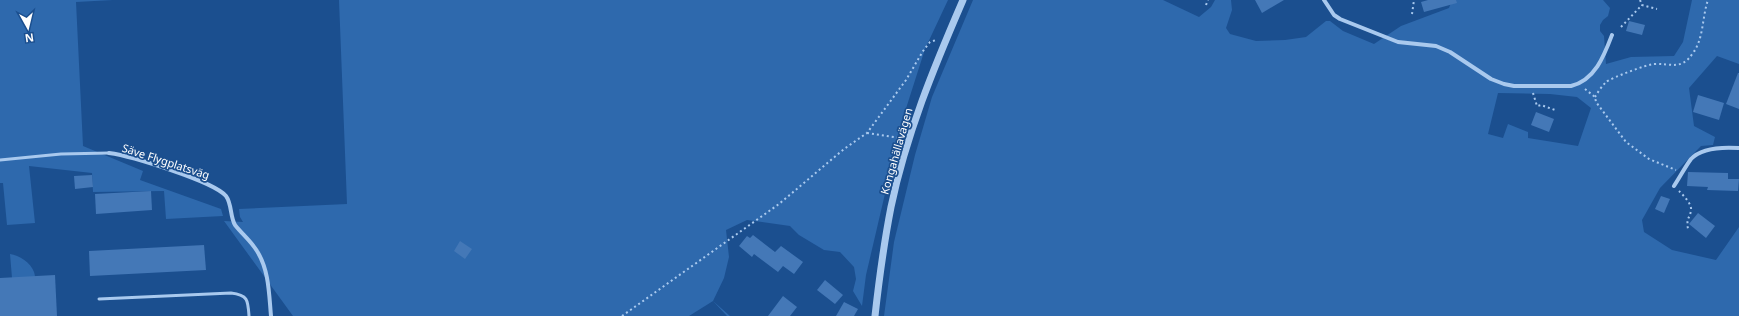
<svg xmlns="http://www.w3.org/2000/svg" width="1739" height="316" font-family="'Noto Sans',sans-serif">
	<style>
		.green { fill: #2e69ad; fill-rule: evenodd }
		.building { fill: #4478b7 }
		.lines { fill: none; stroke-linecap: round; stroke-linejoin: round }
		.path { stroke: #a9c9ee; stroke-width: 2; stroke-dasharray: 2 3; stroke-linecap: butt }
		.service { stroke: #a9c9ee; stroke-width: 3 }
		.minor { stroke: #a9c9ee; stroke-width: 4 }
		.tertiary { stroke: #a9c9ee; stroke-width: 7 }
		.labels { text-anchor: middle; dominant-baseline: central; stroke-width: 3.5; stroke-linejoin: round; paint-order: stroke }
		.street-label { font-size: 11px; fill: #fff; stroke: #1b4f8f }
	</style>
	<rect width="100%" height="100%" fill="#1b4f8f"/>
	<g class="green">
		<path d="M0,0H113L76,2L83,146L143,171L140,180L221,209L223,216L166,219L164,191L93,192L92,173L29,166L35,223L7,225L3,183H0Z"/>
		<path d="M339,0H948L925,49L902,121L866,275L862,306L853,291L856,279L854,267L840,252L824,250L799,235L790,226L747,220L726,230L729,257L724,278L713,301L730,316H727L713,301L689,316H293L224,221L243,222L240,217L239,209L347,204Z"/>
		<path d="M973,0H1163L1199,17L1211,7L1215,0H1231L1232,10L1226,28L1230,34L1256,41L1285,40L1306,37L1326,21H1330L1343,31L1374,44L1401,26L1449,8L1452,0H1603L1610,8L1608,16L1603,20L1600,25V31L1604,36L1606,64L1631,57L1674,56L1683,42L1692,0H1739V64L1717,56L1689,88L1694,126L1715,137L1713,145L1701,146L1660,188L1642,220L1644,232L1672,250L1716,260L1739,227V316H884L894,242L915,155L932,97ZM1498,93L1550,94L1577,97L1591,108L1578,146L1528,138V132L1508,124L1503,138L1488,134Z"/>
		<path d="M10,254C19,255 31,263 34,272C37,281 36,306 37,316L12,278Z"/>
	</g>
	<g class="building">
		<path d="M1255,0H1284L1262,13Z"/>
		<path d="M1428,0H1456L1457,3L1424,12L1421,2Z"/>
		<path d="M1629,21L1645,25L1642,35L1626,31Z"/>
		<path d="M1738,73H1739V109L1726,104Z"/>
		<path d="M1698,95L1724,103L1719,120L1693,112Z"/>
		<path d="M1536,112L1554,119L1549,132L1531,125Z"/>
		<path d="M1688,172L1728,173V179H1739L1738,191L1707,190L1708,187L1687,186Z"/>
		<path d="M92,175L93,187L75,189L74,176Z"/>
		<path d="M151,191L152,210L96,214L95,194Z"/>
		<path d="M1661,196L1670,199L1664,213L1655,209Z"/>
		<path d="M1698,213L1715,226L1706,238L1689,224Z"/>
		<path d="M753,235L775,252L781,246L803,262L794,274L783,266L778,272L754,254L752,257L739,246L747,236L750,238Z"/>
		<path d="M460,241L472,249L465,259L454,251Z"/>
		<path d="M204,245L206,270L90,276L89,251Z"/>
		<path d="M55,275L57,316H0V278Z"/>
		<path d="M825,280L843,295L835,304L817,290Z"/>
		<path d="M783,296L797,307L790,316H768Z"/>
		<path d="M844,302L858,309L854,316H836Z"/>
	</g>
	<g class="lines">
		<g class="path">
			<path d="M1640,0L1642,5L1657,9"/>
			<path d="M1206,5L1208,0"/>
			<path d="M1412,14L1414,0"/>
			<path d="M1621,27L1642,5"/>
			<path d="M1585,89L1595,97L1596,102L1626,142L1649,159L1676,170"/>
			<path d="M1533,93L1537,106L1541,105L1555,110"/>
			<path d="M1595,97C1598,92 1602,86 1606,82C1611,78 1648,64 1654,64C1671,63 1681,71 1693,53C1704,38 1702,17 1708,0"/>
			<path d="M867,133L900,138"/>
			<path d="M1679,191C1683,195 1692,204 1691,210C1690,219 1686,217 1688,229"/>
			<path d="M622,316L779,204L844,149L867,133L906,80L923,51L930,42L936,40"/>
		</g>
		<g class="service">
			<path d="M0,160L61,154L109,153"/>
			<path d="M99,299L231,293C248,295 248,300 249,316"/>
		</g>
		<g class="minor">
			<path d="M1324,0L1334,15L1340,19L1398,42L1436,46L1450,52L1491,79L1504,84L1514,86H1571C1595,80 1604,56 1612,35"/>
			<path d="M109,153C131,156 213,181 226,196C232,204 230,217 235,225C242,234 251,241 257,251C269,270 269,294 271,316"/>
			<path d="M1674,186C1680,177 1685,167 1691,159C1702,147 1724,147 1739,148"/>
		</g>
		<path class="tertiary" d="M875,316C879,280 884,243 891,207C906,135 934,67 963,0"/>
	</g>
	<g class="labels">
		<g class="street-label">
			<text transform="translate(896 151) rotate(-74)">Kongahällavägen</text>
			<text transform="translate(166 161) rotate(18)">Säve Flygplatsväg</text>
		</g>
	</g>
	<g transform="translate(28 28) rotate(172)" stroke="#1b4f8f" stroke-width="3" paint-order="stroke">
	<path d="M0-3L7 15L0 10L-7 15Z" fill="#ffffff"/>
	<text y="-6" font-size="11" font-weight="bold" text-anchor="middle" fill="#ffffff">N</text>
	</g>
</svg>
